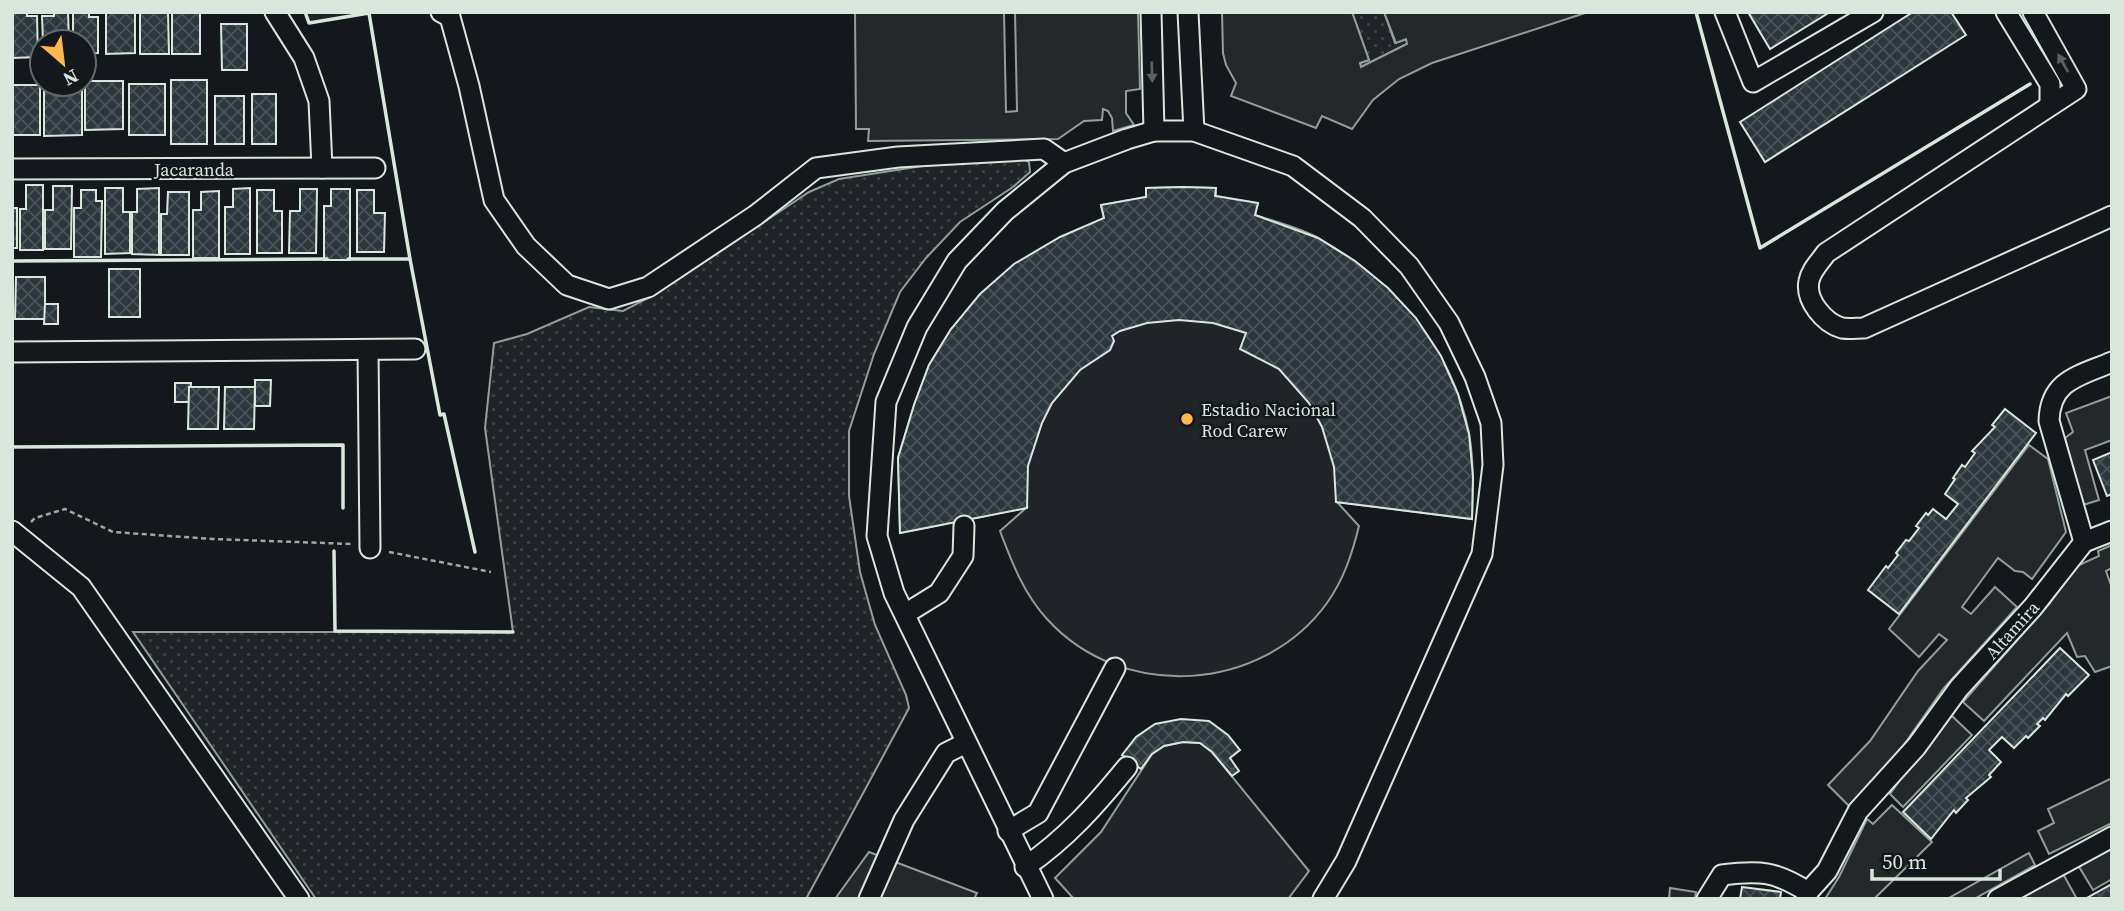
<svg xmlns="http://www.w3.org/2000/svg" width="2124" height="911" font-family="'Source Serif 4',serif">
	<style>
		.grass { fill: url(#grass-dots); stroke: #939e99; stroke-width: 2 }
		.forest { fill: url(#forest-firs); stroke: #939e99; stroke-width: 2 }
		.garden { fill: #202428; stroke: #939e99; stroke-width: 2 }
		.parking { fill: #24282b; stroke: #939e99; stroke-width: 2 }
		.building { fill: url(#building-cross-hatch); stroke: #d8e6dc; stroke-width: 2 }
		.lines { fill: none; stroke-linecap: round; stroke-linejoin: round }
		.minor-casing { stroke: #d8e6dc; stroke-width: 23 }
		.path { stroke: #9da8a2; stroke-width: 2.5; stroke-dasharray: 5 3.5; stroke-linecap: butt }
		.minor { stroke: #14181c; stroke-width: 19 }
		.fence { stroke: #d8e6dc; stroke-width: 2; stroke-dasharray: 9 3.5; stroke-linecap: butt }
		.wall { stroke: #d8e6dc; stroke-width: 3.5 }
		.oneway { fill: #59605f }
		.poi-dot { fill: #ffb74d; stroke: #14181c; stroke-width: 2.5 }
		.labels { text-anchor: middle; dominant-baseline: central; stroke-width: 5; stroke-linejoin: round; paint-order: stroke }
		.street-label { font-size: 18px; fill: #d8e6dc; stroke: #14181c }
		.poi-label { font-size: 18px; fill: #d8e6dc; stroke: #14181c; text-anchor: start }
	</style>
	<defs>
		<pattern id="grass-dots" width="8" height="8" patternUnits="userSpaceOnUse" patternTransform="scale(1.75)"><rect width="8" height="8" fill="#202428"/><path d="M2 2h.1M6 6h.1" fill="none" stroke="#404447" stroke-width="1.8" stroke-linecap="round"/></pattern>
		<pattern id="forest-firs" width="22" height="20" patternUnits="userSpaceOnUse" patternTransform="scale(1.75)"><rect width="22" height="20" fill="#202428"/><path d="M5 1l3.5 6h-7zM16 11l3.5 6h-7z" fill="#404447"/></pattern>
		<pattern id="building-cross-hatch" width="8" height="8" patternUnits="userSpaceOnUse" patternTransform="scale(1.75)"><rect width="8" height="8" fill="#2c363c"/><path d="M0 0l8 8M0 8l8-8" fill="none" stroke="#4a5358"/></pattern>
	</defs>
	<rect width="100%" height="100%" fill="#14181c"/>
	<g class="grass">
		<path d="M1352,12H1384L1395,43L1407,39V44L1361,67L1360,63L1369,60Z"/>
		<path d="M1018,156L1029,162L1030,172L1013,187L960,222L926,258L900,292L874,354L849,431V496L860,572L875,625L906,695L909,708L806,899H316L133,632H513L485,428L494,343L527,334L589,307L623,311L656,294L809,192L839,179L935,164Z"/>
	</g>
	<path class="forest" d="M305,12H369V13L309,23Z"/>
	<g class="garden">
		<path d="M1183,187L1216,188V196L1258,203L1255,215C1276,222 1301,228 1320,239C1394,281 1452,348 1469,433C1474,461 1473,491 1472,519L1337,502L1359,526C1352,554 1344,579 1327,603C1262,693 1122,702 1047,619C1024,594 1012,563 1000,531L1026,508L900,533L898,458L914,405L929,365L951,329L1104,218L1101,205L1146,197V188Z"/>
		<path d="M1183,742L1200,743L1212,752L1309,871L1288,899H1074L1055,878L1101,832L1152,754L1164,746Z"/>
	</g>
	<g class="parking">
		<path d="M855,12H1004L1006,112L1017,111L1015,12H1138L1140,89L1126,91V113L1134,125L1113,131L1112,118L1108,111L1103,109L1102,120L1084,121L1058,139L868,141L869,129H856Z"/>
		<path d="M1222,12H1352L1369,60L1360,63L1361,67L1407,44L1406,39L1396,43L1384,12L1585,13L1432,63L1399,79L1373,100L1352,129L1322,116L1316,128L1231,96L1236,83L1226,65L1223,53Z"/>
		<path d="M2112,396V440L2085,450L2099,500L2083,505L2065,438L2073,432L2066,413Z"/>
		<path d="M2029,445L2048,459L2066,532L2032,579L2023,572L2015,571L1998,558L1962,607L1971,614L1995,587L2017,607L1943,689L1896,756L1849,806L1828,785L1870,741L1918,671L1947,640L1939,634L1919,657L1889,629Z"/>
		<path d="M2112,545V568L2106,571L2112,588V666L2095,672L2085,656L2077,657L2067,633L1984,721L1963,702L2049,604L2077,566L2099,556L2098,551Z"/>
		<path d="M1951,715L1972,735L1903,807L1890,794L1936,730Z"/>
		<path d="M2112,778V823L2049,854L2038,831L2054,823L2048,809Z"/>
		<path d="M1892,805L1932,842L1874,899H1825L1839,877L1867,819L1873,824Z"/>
		<path d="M2112,846V879L2093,890L2078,865Z"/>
		<path d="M869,852L977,893L974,899H835Z"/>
		<path d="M2029,853L2035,865L1974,899H1947Z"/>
		<path d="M2062,872L2077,899H2016Z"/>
		<path d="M1670,888L1696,892L1695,899H1669Z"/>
	</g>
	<g class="building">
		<path d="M12,12H27V16H37L38,57L12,58Z"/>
		<path d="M54,12H68L69,42H43L42,16H54Z"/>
		<path d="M73,12H89V17H98V53L84,54V42H73Z"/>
		<path d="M135,12V53L106,54V13Z"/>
		<path d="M150,12H168L169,54H140V13Z"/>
		<path d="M200,12V54H172V13Z"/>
		<path d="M1748,12H1830L1770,49Z"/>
		<path d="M1913,12H1951L1966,35L1765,162L1740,122Z"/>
		<path d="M221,24H247V70H222Z"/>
		<rect x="171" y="80" width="36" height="64"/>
		<path d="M85,81H123V129L85,130Z"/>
		<path d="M82,84V135L44,136V85Z"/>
		<rect x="129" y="84" width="36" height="51"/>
		<rect x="13" y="85" width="27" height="50"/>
		<rect x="252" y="94" width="24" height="50"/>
		<rect x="215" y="96" width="29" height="48"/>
		<path d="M26,185H43V250H20V209H26Z"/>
		<path d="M53,186H72L71,249H45V210H53Z"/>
		<path d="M1183,187L1216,188L1215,196L1258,203L1255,215L1318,238L1355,261L1388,288L1416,318L1441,356L1458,394L1469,434L1473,477L1472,519L1336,502L1334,467L1322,427L1309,403L1279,369L1240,349L1246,333L1213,323L1179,320L1147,323L1120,331L1112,336L1114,341L1110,350L1080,370L1052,403L1042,423L1028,466L1027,508L900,533L898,458L914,405L929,365L951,329L980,294L1014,264L1060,237L1104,218L1101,205L1146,197V188Z"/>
		<path d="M105,188H123V212H130V253L105,254Z"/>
		<path d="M159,188V255L132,254V212H137V189Z"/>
		<path d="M250,188V254H225V207H233V189Z"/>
		<path d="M300,189H317L316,253H289L290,211H300Z"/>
		<path d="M331,189H350V260H324V206H331Z"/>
		<path d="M81,190H96V201H102L101,257H74V208H81Z"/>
		<path d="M257,190H274V211H282V253H257Z"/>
		<path d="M357,190H374V213H385L384,252H357Z"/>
		<path d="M219,191V258H193V210H201V192Z"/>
		<path d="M168,192H189V255H161V214H167Z"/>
		<rect x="12" y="208" width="5" height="40"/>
		<rect x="109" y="269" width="31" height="48"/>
		<path d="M16,277H45V319H15Z"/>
		<path d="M45,304H58V324H44Z"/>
		<path d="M255,380H271L270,406H255Z"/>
		<path d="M175,383H191L189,402H175Z"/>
		<path d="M189,387H219L218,429H188Z"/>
		<path d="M225,387H255L254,429H224Z"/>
		<path d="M2005,409L2036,433L1899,614L1868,590L1886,566L1888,568L1898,555L1896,553L1906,540L1909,541L1919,528L1916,526L1926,513L1928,515L1933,509L1946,519L1958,504L1945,494L1955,479L1953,478L1962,465L1965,467L1975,453L1972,451L1995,427L1992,425Z"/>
		<path d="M2112,452V494L2107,496L2093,460Z"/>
		<path d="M2060,648L2089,675L2068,696L2066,694L2045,720L2043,718L2037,724L2040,726L2028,738L2026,736L2014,748L2002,737L1989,750L2001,762L1989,775L1991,777L1966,798L1968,800L1956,813L1954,810L1931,839L1903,812Z"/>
		<path d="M1181,719L1209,721L1228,735L1240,750L1230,758L1239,771L1232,776L1212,752L1200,743L1183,742L1164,746L1152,754L1141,769L1122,755L1136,737L1155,724Z"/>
		<path d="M2112,884V899H2085Z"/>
		<path d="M1742,887L1781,892L1780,899H1740Z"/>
	</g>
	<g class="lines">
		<defs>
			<g id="minor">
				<path d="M275,12L304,58L319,101L322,168"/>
				<path d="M441,12L450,17L469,86L494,200L526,246L567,285L609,299L648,287L756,215L816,168L898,157L1044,149L1064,163"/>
				<path d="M1151,12L1154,131"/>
				<path d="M1188,12L1194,131"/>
				<path d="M1725,12L1753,82L1873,12"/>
				<path d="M2006,12L2050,84V105"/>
				<path d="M2033,12L2076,89L1826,253C1820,262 1811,270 1809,281C1805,300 1824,323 1842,328C1849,329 1857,328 1864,328L2112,216"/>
				<path d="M12,169L375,168"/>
				<path d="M368,350L370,548"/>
				<path d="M12,352L415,349"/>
				<path d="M12,531L81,587L299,899"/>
				<path d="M2084,542L2112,531"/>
				<path d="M905,614L939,593L963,556L964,526"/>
				<path d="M1008,831L1038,813L1115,668"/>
				<path d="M1025,867C1067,838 1095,806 1127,767"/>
				<path d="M869,899L904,820L946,753L966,743"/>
				<path d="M1043,899L894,593L877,536L886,402L917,327L957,261L1005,211L1064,163L1127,139L1154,131H1194L1293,166L1362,218L1409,266L1449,323L1475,377L1491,423L1493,465L1482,554L1346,861L1323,899"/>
				<path d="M1707,899L1722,875C1759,870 1775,871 1808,892"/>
				<path d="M1806,899L1808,892L1827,871L1858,811L1916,747L1959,688L2033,607L2084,542L2049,421C2050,380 2079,376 2112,362"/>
				<path d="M1998,899L2112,837"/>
			</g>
		</defs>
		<use href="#minor" class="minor-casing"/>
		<g class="path">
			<path d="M31,522L35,518L65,509L113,532L213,539L352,544"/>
			<path d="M389,552L491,572"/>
		</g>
		<use href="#minor" class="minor"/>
		<path class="fence" d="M1629,12L1630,13"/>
		<g class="wall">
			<path d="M305,12L309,23L369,13L410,259L440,415L444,414L475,552"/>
			<path d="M1696,12L1760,248L2030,84"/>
			<path d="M348,259H410"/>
			<path d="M12,261L327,259"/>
			<path d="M12,447L343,445V508"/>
			<path d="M334,551L335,631L513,632"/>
		</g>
	</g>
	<defs><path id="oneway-solid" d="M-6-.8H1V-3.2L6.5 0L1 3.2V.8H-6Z" transform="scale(1.75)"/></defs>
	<g class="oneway">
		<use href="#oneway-solid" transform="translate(2063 63) rotate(-119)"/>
		<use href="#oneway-solid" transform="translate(1152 72) rotate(88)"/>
	</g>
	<circle class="poi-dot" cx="1187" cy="419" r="7"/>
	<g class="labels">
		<g class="street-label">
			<text x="194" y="169">Jacaranda</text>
			<text transform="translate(2012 630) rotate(-48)">Altamira</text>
		</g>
		<g class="poi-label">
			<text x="1201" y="409">Estadio Nacional<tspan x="1201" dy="21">Rod Carew</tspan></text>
		</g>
	</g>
	<rect width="2124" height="911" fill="none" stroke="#d8e6dc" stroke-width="28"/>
	<g transform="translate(63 63) rotate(152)"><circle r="33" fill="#14181c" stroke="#626a69" stroke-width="2"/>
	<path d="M0-5L12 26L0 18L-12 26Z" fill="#ffb74d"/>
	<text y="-10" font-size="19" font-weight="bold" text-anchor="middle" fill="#d8e6dc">N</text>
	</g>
	<path d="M1872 869v10h128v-10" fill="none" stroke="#d8e6dc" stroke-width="3.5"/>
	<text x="1882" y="869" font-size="21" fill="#d8e6dc" stroke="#14181c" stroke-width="5" paint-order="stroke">50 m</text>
</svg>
